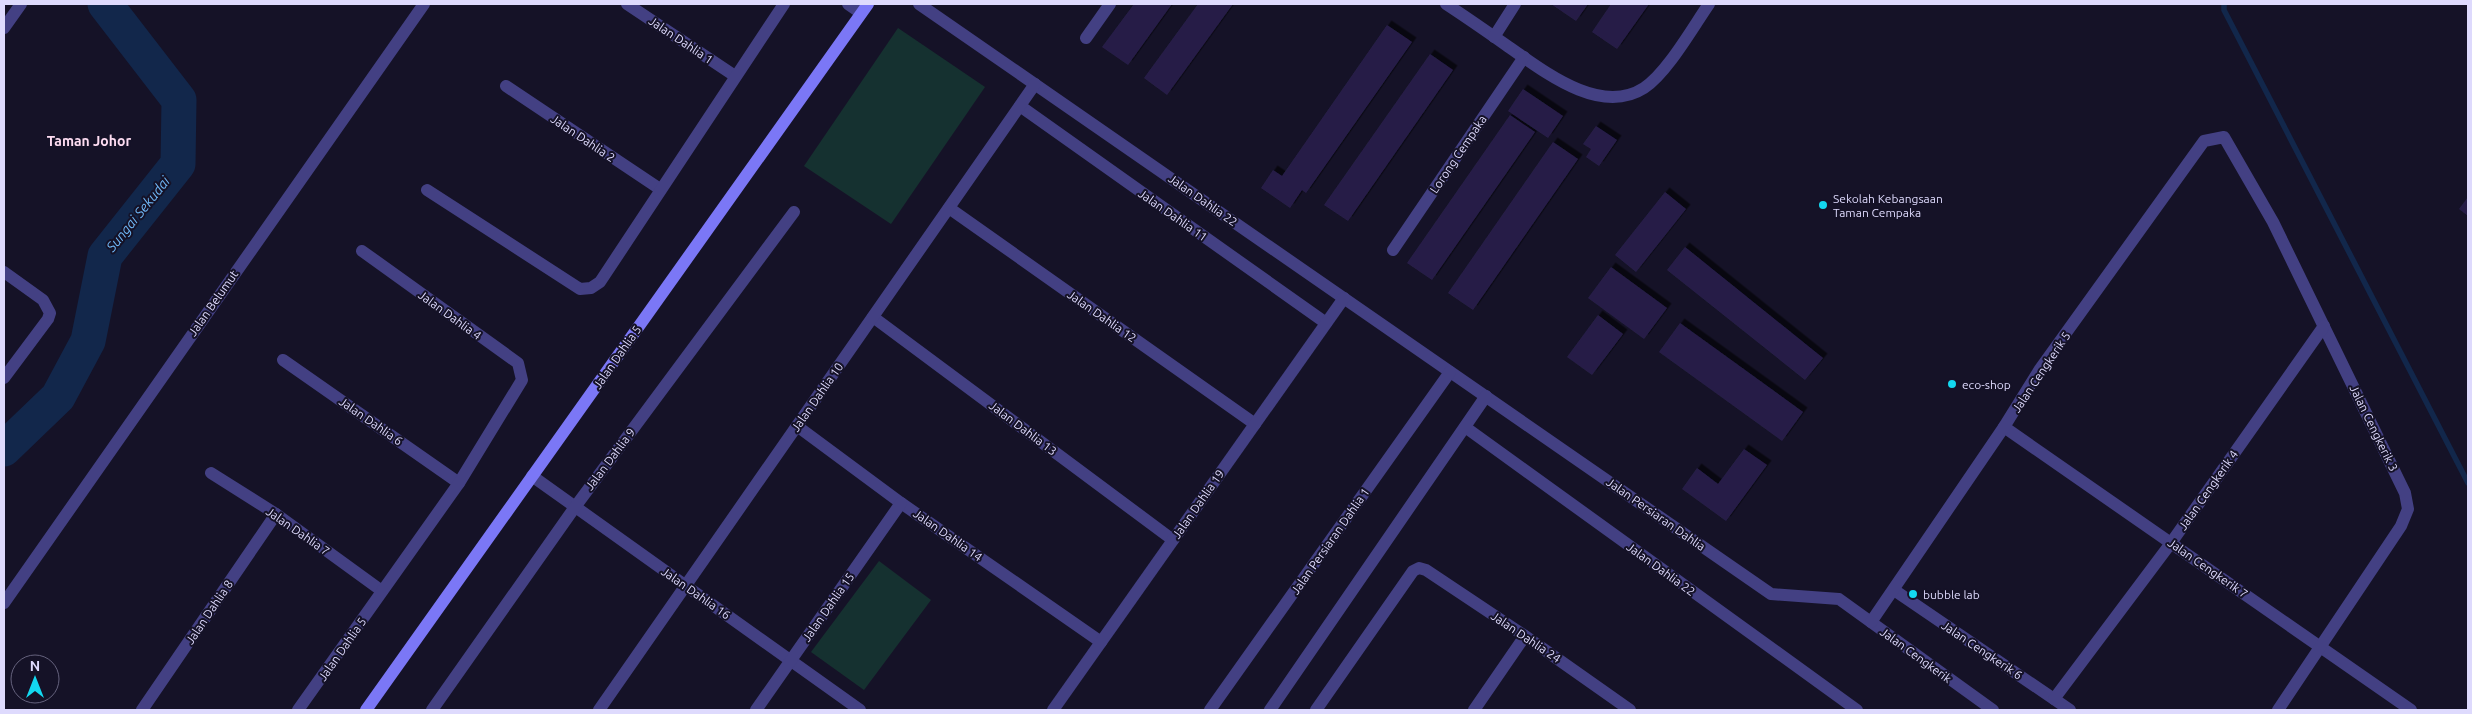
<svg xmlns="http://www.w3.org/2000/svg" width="2472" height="714" font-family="Ubuntu,sans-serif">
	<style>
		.green { fill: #153130 }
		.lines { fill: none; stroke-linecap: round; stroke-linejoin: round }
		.stream { stroke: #12274b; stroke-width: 5.5 }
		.river { stroke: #12274b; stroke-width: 35 }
		.building { fill: #271f47; filter: url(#shadow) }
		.street { stroke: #434083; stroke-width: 12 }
		.secondary { stroke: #7b77f6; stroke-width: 12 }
		.poi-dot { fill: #13d8f0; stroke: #151227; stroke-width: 2 }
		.labels { text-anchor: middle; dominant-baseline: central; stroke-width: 4; stroke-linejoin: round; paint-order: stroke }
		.street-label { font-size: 12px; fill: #dedafd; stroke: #151227 }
		.poi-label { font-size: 12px; fill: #dedafd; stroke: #151227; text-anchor: start }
		.neighbourhood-label { font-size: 14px; font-weight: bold; fill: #fddcf1; stroke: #151227 }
		.water-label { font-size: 14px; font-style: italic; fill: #6fb7f6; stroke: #151227 }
	</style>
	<defs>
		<filter id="shadow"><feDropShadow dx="4.5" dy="-4.5" stdDeviation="0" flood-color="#0009"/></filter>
	</defs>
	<rect width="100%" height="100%" fill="#151227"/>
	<g class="green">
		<path d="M898,28L985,87L891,224L804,166Z"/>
		<path d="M879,561L931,600L864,690L811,652Z"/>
	</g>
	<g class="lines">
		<path class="stream" d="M2224,4V10L2468,483"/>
		<path class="river" d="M4,449L58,397L88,341L105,256L178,164L179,100L105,4"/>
	</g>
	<g class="building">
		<path d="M1134,4H1172L1128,65L1102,47Z"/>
		<path d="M1198,4H1233L1167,95L1144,78Z"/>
		<path d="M1551,4H1588L1576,21Z"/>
		<path d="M1611,4H1649L1617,49L1592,32Z"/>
		<path d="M1387,25L1412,42L1306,193L1302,190L1290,208L1261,188L1273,170L1282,176Z"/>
		<path d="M1430,54L1453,70L1348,221L1324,205Z"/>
		<path d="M1523,89L1563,116L1548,138L1508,111Z"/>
		<path d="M1510,115L1535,132L1432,280L1407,263Z"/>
		<path d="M1596,126L1617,140L1599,166L1586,157L1591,149L1583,144Z"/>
		<path d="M1553,142L1578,159L1473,310L1448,293Z"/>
		<path d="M1665,192L1686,209L1636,272L1615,255Z"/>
		<path d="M2468,197V216L2459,209Z"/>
		<path d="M1685,247L1823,358L1805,380L1667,270Z"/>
		<path d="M1611,267L1667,308L1644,339L1588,298Z"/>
		<path d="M1598,315L1623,334L1592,375L1567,357Z"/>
		<path d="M1680,323L1803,412L1782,441L1659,352Z"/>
		<path d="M1744,449L1767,465L1726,521L1682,489L1697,468L1718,484Z"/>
	</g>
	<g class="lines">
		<g class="street">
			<path d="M627,4L735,76"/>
			<path d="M848,4L861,13"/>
			<path d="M919,4L1771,594L1839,599L1993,710"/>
			<path d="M1446,4C1466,17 1486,31 1506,45C1541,69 1599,117 1644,88C1667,73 1693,27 1709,4"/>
			<path d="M4,28L21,4"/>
			<path d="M1494,37L1515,4"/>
			<path d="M1086,38L1110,4"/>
			<path d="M506,86L660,189"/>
			<path d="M1020,106L1326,323"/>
			<path d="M427,190L580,289L591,288L600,282L784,4"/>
			<path d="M949,208L1255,424"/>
			<path d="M1393,250L1524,57"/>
			<path d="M4,272L43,300L50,313L48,319L4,378"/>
			<path d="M873,317L1173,540"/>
			<path d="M283,360L459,483"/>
			<path d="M797,426L901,503L1101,642"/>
			<path d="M1465,427L1857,710"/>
			<path d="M2004,427L2411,710"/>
			<path d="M211,473L276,514L382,591"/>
			<path d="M532,476L860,710"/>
			<path d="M1894,590L2070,710"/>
			<path d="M4,603L424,4"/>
			<path d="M1871,622L2004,427L2040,369L2204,141L2224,137L2273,222L2405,493L2408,509L2401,526L2278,710"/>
			<path d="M2054,699L2171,543L2324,326"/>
			<path d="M142,710L276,514"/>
			<path d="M298,710L459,483L522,380L518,363L362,251"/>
			<path d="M432,710L575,507L794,212"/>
			<path d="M599,710L1035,84"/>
			<path d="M756,710L901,503"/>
			<path d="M1053,710L1344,298"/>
			<path d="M1210,710L1450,372"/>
			<path d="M1270,710L1486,396"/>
			<path d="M1316,710L1413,571L1419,568L1426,570L1525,636L1630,710"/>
			<path d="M1474,710L1525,636"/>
		</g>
		<path class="secondary" d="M366,710L868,4"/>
	</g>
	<g class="poi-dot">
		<circle cx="1823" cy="205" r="5"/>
		<circle cx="1952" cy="384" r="5"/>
		<circle cx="1913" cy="594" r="5"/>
	</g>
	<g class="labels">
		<g class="street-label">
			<text transform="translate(681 40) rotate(34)">Jalan Dahlia 1</text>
			<text transform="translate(583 138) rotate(34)">Jalan Dahlia 2</text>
			<text transform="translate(1458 154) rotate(-56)">Lorong Cempaka</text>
			<text transform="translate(1203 200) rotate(35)">Jalan Dahlia 22</text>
			<text transform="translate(1173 215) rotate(35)">Jalan Dahlia 11</text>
			<text transform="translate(213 303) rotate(-55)">Jalan Belumut</text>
			<text transform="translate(450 315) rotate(36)">Jalan Dahlia 4</text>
			<text transform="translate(1102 316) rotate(35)">Jalan Dahlia 12</text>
			<text transform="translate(617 357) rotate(-55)">Jalan Dahlia 5</text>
			<text transform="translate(2041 372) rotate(-56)">Jalan Cengkerik 5</text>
			<text transform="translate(817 397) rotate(-55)">Jalan Dahlia 10</text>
			<text transform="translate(371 421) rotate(35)">Jalan Dahlia 6</text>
			<text transform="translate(1023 428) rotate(37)">Jalan Dahlia 13</text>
			<text transform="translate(2374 428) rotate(64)">Jalan Cengkerik 3</text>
			<text transform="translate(610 459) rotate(-53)">Jalan Dahlia 9</text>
			<text transform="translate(2208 490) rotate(-55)">Jalan Cengkerik 4</text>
			<text transform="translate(1198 504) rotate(-55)">Jalan Dahlia 19</text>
			<text transform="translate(1656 514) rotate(35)">Jalan Persiaran Dahlia</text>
			<text transform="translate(298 531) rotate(35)">Jalan Dahlia 7</text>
			<text transform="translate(948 535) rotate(35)">Jalan Dahlia 14</text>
			<text transform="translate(1330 541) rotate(-55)">Jalan Persiaran Dahlia 1</text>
			<text transform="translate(2208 568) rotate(35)">Jalan Cengkerik 7</text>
			<text transform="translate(1661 569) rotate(36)">Jalan Dahlia 22</text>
			<text transform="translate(696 593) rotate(35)">Jalan Dahlia 16</text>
			<text transform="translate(828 607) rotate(-55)">Jalan Dahlia 15</text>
			<text transform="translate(209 612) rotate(-56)">Jalan Dahlia 8</text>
			<text transform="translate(1526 637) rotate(34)">Jalan Dahlia 24</text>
			<text transform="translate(342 649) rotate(-55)">Jalan Dahlia 5</text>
			<text transform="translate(1982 650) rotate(34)">Jalan Cengkerik 6</text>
			<text transform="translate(1916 655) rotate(36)">Jalan Cengkerik</text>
		</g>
		<g class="poi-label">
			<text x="1833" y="198">Sekolah Kebangsaan<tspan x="1833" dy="14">Taman Cempaka</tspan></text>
			<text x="1962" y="384">eco-shop</text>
			<text x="1923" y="594">bubble lab</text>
		</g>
		<g class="neighbourhood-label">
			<text x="89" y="141">Taman Johor</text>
		</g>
		<g class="water-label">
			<text transform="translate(138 214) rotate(-51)">Sungai Sekudai</text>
		</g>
	</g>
	<rect width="2472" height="714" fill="none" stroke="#dedafd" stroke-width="10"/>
	<g transform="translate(35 679)"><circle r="24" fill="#151227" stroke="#65627d"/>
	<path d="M0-4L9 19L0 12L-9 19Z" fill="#13d8f0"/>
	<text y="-8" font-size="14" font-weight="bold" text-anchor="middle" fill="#dedafd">N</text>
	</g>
</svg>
